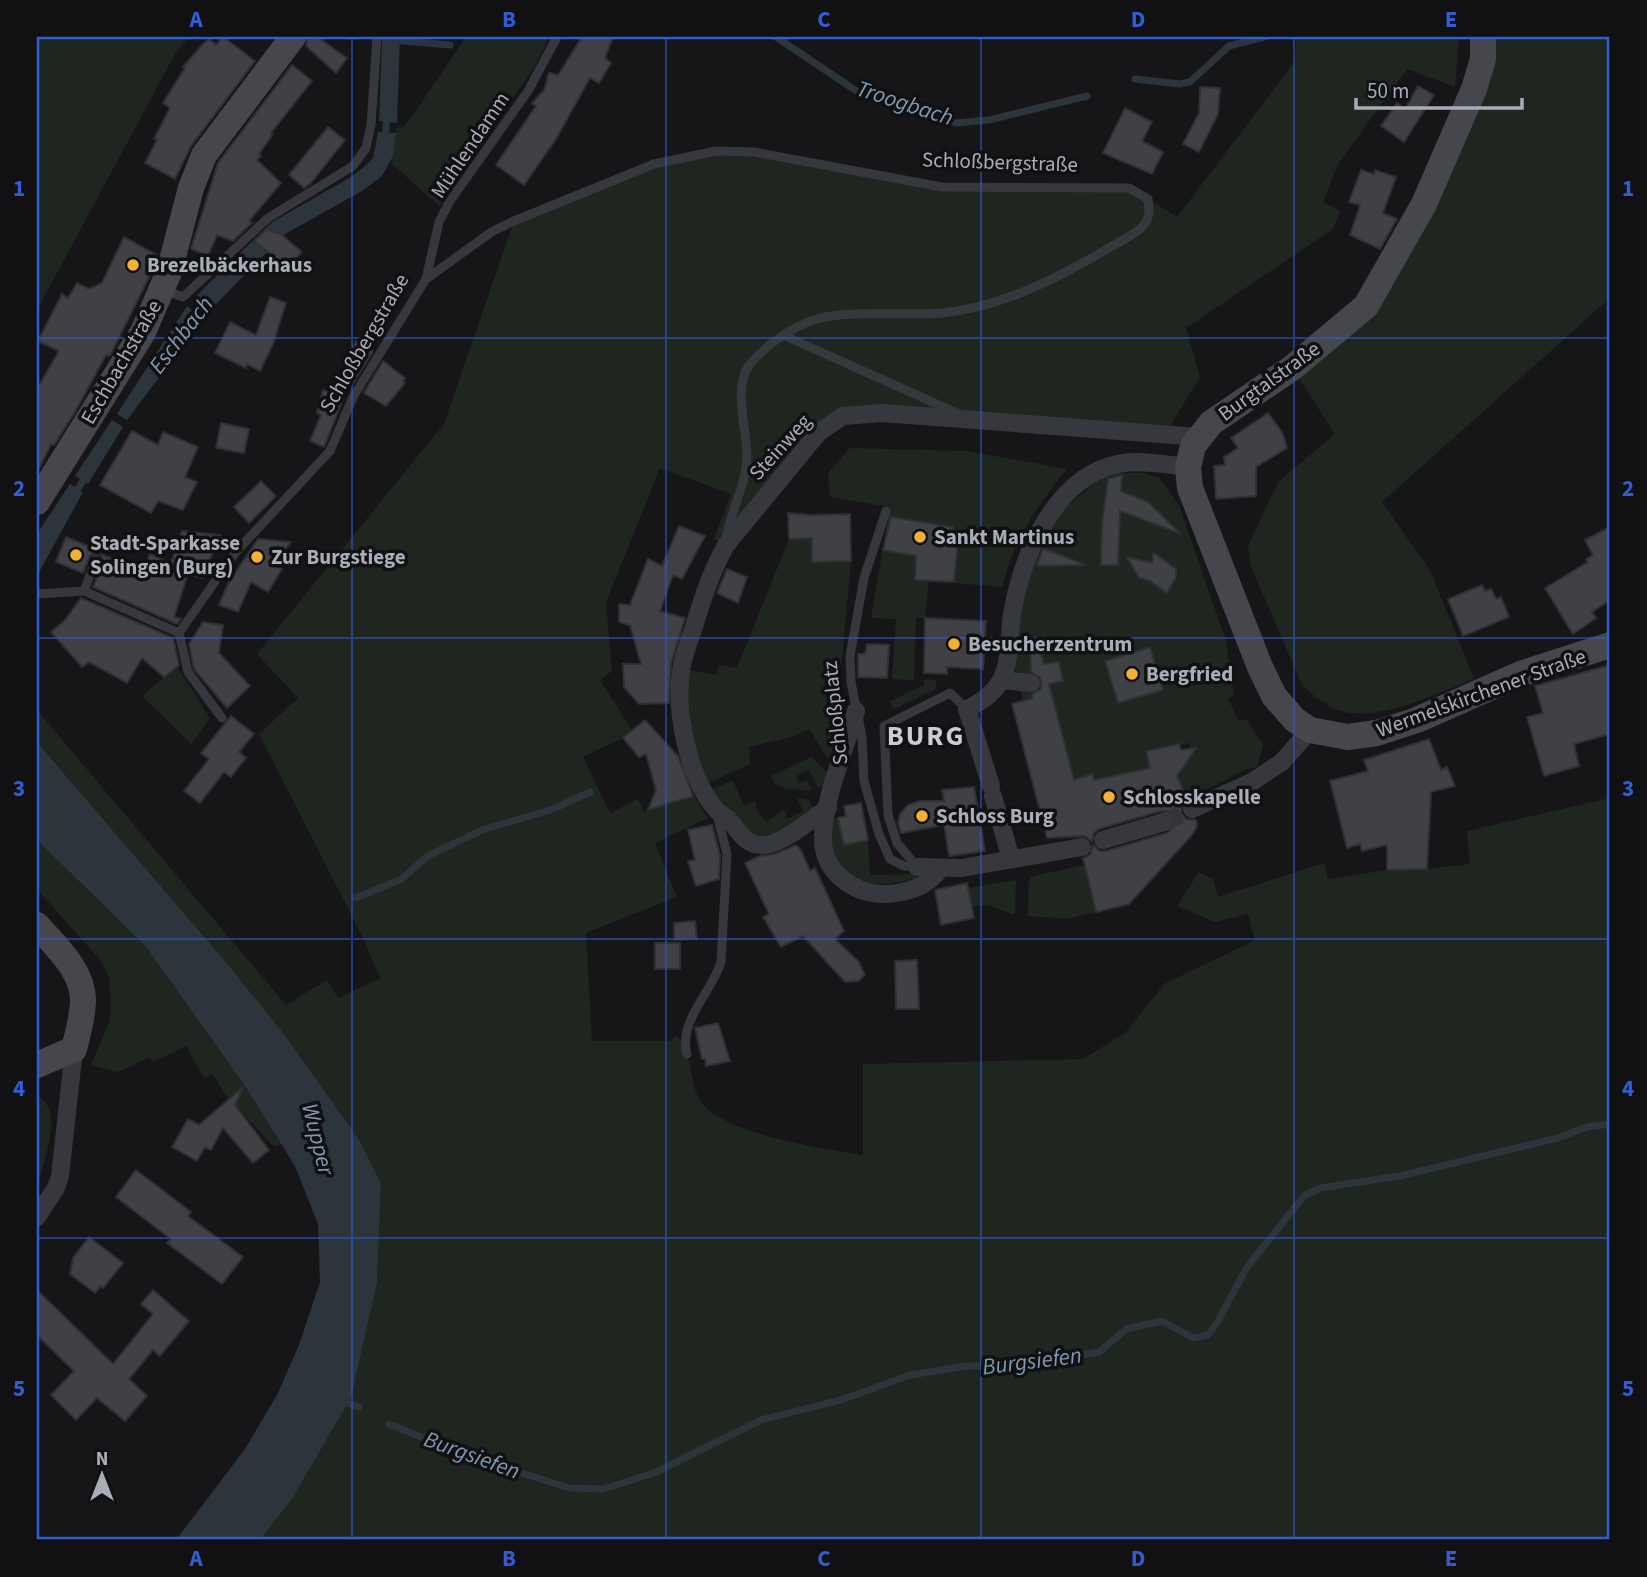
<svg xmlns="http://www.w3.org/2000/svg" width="1647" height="1577" font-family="'Source Sans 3',sans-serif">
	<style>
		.green { fill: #1e261f }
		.water { fill: #2c353c }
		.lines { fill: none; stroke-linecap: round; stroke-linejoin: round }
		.stream { stroke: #2c353c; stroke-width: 7 }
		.building { fill: #404145; stroke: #303034; stroke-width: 2 }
		.minor-tunnel { stroke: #333438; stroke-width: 18; stroke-dasharray: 18 9; stroke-linecap: butt }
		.service { stroke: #37383d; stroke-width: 9 }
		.minor { stroke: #37383d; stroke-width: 18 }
		.secondary { stroke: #45474d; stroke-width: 26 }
		.grid { fill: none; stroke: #325cd3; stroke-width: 2; stroke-opacity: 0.55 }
		.poi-dot { fill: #f2b134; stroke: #111113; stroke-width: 2.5 }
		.labels { text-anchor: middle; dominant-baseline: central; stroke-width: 7; stroke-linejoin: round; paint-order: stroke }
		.street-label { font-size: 21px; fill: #a8adb8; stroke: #111113 }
		.poi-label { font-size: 21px; font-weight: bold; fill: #a8adb8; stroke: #111113; text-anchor: start }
		.water-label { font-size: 23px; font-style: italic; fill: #7f9bb3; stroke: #111113 }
		.district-label { font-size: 28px; font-weight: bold; letter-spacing: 2px; fill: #c9ccd4; stroke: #111113 }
		.neatline { fill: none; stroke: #325cd3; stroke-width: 2.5 }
		.grid-label { font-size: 23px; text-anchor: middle; font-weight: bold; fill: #325cd3 }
	</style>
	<rect width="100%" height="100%" fill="#161618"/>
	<g class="green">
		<path d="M37,37H189L175,54L37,310Z"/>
		<path d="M466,37H549L535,66L439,206L391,163L396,128L403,127L411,118Z"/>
		<path d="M1296,37H1459L1455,87L1407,69L1338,164L1323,202L1340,211L1333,229L1186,328L1200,377L1164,436L843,416L726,545L714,539L731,494L660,468L606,602L612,671L600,680L632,730L623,738L583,757L610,813L638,799L644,812L694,796L708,818L655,843L677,897L586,933L592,1041H670L676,1035C693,1051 688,1080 700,1100C718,1133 826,1149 863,1155V1064L1083,1059L1125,1033L1164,984L1255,940L1248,914L1215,922L1177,906L1199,872L1213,879L1218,897L1324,863L1328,879L1387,870L1427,869L1470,864L1467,831L1610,798V1540H260L292,1499L351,1398L377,1283L381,1184L360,1141L284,1034L226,962L37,742V710L286,1005L327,980L338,998L380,978L362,936L259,734L298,698L257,654L444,424L514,221L688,156L754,152L942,187H1121L1148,199L1177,217L1295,61Z"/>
		<path d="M1483,37H1610V298L1382,502L1430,570L1474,679C1438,693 1376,724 1338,710C1324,705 1313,695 1302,685L1250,564L1248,546L1278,482L1335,434L1292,368L1366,306Z"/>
		<path d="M850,448L967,451L1067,469C1035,509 1016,536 1002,587L929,581L925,618H916L914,680L892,679L896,619L871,618L890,507L830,497L828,473Z"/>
		<path d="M1114,473H1144L1159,478L1179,505L1226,641L1234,695L1228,699L1239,721L1246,719L1263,745L1257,767L1246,769L1201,793L1202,796L1188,801L1177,776L1188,761L1190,743L1146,751L1152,777L1086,820L1091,838H1047L1012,704L1023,701L1013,663L1014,639L1030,563L1045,535L1065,508L1098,480Z"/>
		<path d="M812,538L813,562L851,561L840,680L841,712L831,736L840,738L834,761L827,757L809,729L792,737L749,747L750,764L706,784L693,748L685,669L716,675L719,665L737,668L789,539Z"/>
		<path d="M177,667L210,718L191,744L142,696Z"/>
		<path d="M924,679L936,680V689L894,709L890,701L924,685Z"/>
		<path d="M811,757L831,776L829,784L818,788L809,770L796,776L799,783L807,780L812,791L787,789L774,783L771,776Z"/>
		<path d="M733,781L744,806L756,801V808L766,822L784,809L788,819L803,811L797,798L809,800L814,810C795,822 772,843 750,833L711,789Z"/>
		<path d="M838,818L844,845L868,840L870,875L916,874V879C905,881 893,884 882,884C848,884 821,852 834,819Z"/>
		<path d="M37,840L147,948L247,1089L282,1144L274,1147L225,1094L212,1074L204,1078L186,1046L153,1062L150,1057L118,1072L91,1065L109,1022L111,1007L109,977L101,961L37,889Z"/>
		<path d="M1084,865L1096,912L1067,919L1028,916L1029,877Z"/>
		<path d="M1016,880L1015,915L987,905L972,907L968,888Z"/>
		<path d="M37,1096C65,1109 44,1158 39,1182L37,1180Z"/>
	</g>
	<g class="water">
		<path d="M382,37H400L397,123L379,121Z"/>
		<path d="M378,132L396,133L393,156L382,176L362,191L285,234L210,310L195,297L272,222L351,177L364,167L373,158Z"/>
		<path d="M187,306L203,319L127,420L117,414Z"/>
		<path d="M112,420L123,427L88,484L75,476Z"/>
		<path d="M70,484L83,492L37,576V534Z"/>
		<path d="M37,742L226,962L284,1034L360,1141L381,1184L377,1283L351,1398L292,1499L260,1540H176L245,1449L277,1395L299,1345L320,1282L318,1224L295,1166L247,1089L147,948L37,840Z"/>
	</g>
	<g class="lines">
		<g class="stream">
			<path d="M776,37L858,92L868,93L956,123L989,120L1087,96"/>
			<path d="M392,40L450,45"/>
			<path d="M1135,79L1179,84L1190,82L1229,46L1264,37"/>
			<path d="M385,141L387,114"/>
			<path d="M189,318L207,298"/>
			<path d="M73,497L87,474"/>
			<path d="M355,898L400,880L428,856L482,830L553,809L590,792"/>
			<path d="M340,1401L359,1407"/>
			<path d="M389,1424L473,1458L570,1488L603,1489L654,1473L761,1420L841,1400L910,1375L966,1366L1020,1365L1099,1352L1126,1329L1162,1321L1193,1338L1208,1335L1217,1323L1247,1267L1304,1196L1320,1188L1400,1176L1558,1138L1587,1127L1610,1124"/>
		</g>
	</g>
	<g class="building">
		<path d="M223,37L255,61L191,146L175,179L145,163L157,140L154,139L170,108L163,103L185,68L183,67L202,45L209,39L216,45Z"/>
		<path d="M308,37H317L347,58L336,73L306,46Z"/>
		<path d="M582,37H613L605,58L611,63L599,83L590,78L556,139L524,185L496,165L536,106L532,103L544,90L549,73L558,75Z"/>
		<path d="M292,65L312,81L271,133L273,134L259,154L261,156L257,160L281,183L249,221L252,223L233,241L217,235L208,256L191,249L218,163Z"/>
		<path d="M1418,86L1434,95L1404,142L1381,126L1397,103L1405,109Z"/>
		<path d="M1200,87L1220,88L1218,114L1199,152L1183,144L1199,113Z"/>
		<path d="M1125,108L1152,122L1142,141L1163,152L1152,174L1103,153Z"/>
		<path d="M328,127L345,140L310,184L304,188L289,175Z"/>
		<path d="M1361,170L1374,174L1375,170L1396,177L1383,213L1397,219L1380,249L1350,235L1360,205L1349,202Z"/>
		<path d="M267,229L282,235L302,252L287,268L254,241Z"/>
		<path d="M124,237L157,255L154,267L111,354L109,356L106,355L75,412L54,445L51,444L37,473V389L59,351L38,341L62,294L68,298L77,283L89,289L102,283Z"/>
		<path d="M270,297L286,303L273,344L260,371L247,364L246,368L215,353L230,322L256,335Z"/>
		<path d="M356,341L372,350V353L352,385L349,384L324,447L310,441L321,415L317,413L323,390L331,393Z"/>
		<path d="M383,361L405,378L403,381L405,383L386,406L364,393Z"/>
		<path d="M1268,413L1283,434L1287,448L1256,467V496L1216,499L1214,466L1225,465L1224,457L1238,448L1231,438Z"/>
		<path d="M221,423L249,429L244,453L216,448Z"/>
		<path d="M132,431L158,445L163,432L198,447L185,477L197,482L183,510L158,501L151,513L100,485Z"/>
		<path d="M1122,475L1121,491L1148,502L1181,534L1120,511L1118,565H1101L1102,523L1108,479Z"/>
		<path d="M261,481L276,496L249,523L234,507Z"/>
		<path d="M788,513L810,515L850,514L851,561L812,562V538L789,539Z"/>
		<path d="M891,517L953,527L952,535L958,539L954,582L915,580L916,556L883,550Z"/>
		<path d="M679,526L705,536L682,579L673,575L660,611L685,618L671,664L669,703L639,704L624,687L623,664H641L630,625L619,622V604L630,605L648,559L662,566Z"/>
		<path d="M1610,527V600L1592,612L1596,618L1573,634L1545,588L1588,562L1586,559L1593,555L1585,540Z"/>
		<path d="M182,531L220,535L202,578L188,574L174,617L181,619L177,624L93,587L103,561L101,554L143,572L150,554L171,563Z"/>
		<path d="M66,537L95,549L94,551L97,552L90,556L83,573L56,562Z"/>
		<path d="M258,539L291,542L274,564L282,569L268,592L251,582L238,612L219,605L229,582Z"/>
		<path d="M1043,549H1045L1086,565L1037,566Z"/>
		<path d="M1153,552L1176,569V577L1167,593L1150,581L1139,578L1127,557L1152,563Z"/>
		<path d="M727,569L747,577L738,603L717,593Z"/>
		<path d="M1482,585L1485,591L1491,589L1496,599L1501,597L1509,617L1463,636L1448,599Z"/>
		<path d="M81,598L173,638L179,665L164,677L142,658L127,683L89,662L82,667L51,632L65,620Z"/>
		<path d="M925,618L986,621L983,669L947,667V674L924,673Z"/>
		<path d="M203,622L223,625L219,653L250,686L227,708L194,669L189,644Z"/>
		<path d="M1037,640L1044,664L1059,662L1063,681L1049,684L1074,780L1092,774L1094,780L1150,768L1146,751L1179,744L1181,750L1196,748L1177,776L1187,799L1182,803L1181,813L1186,819L1196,820L1197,826L1192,835L1129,904L1096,912L1083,858L1090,855L1093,845L1100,851H1106L1167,833L1175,825V818L1167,811H1161L1099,829L1094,833L1092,842L1087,837L1081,836L1047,838L1012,704L1033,698L1032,694L1041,689V678L1031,672L1030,641Z"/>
		<path d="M867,644L889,645L887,678L858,677V654H865Z"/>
		<path d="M1150,647L1163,690L1118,703L1105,661Z"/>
		<path d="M1610,665V734L1574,744L1579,766L1544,776L1527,717L1543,713L1535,686Z"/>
		<path d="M231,716L254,734L239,752L246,758L231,777L224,772L200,803L184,791L209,759L201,753Z"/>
		<path d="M645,720L678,756L693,796L648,810L656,790L646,754L639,757L623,738Z"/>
		<path d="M1429,739L1441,770L1447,767L1455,786L1431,792L1427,869L1387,870V845L1362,851L1360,844L1347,848L1330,781L1368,771L1364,760Z"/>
		<path d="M974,787L985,851L949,856L944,825L901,833L898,823L900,814L908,805L920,801H944L942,790Z"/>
		<path d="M861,803L868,840L844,845L838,818L846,816L844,806Z"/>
		<path d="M712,825L720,855L719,879L696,886L688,861L695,860L688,830Z"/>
		<path d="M796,845L801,850L810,871L815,868L844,931L835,939L859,962L865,975L858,981L845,982L803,936L781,947L763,917L769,914L745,863L760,856L775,854Z"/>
		<path d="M967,883L974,918L941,925L935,890Z"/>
		<path d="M695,921L697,939L674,940V923Z"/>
		<rect x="655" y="943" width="25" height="26"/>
		<path d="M917,960L919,1009H896L895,961Z"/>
		<path d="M718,1023L730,1061L706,1066L705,1059H702L695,1028Z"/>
		<path d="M243,1087L235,1105L269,1150L253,1163L223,1128L211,1150L205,1147L197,1161L172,1147L188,1119L199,1125Z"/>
		<path d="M136,1170L191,1212L188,1216L243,1257L222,1284L167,1243L171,1239L116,1197Z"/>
		<path d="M89,1237L123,1263L103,1288L101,1286L95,1293L70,1274L73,1258Z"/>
		<path d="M37,1290L113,1364L153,1314L141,1304L153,1290L189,1321L160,1356L153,1350L129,1379L147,1396L125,1421L97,1398L76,1420L51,1395L74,1371L37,1335Z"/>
	</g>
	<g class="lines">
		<path class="minor-tunnel" d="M1164,822L1192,809"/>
		<g class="service">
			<path d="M426,279L439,222L450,201L528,91L557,37"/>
			<path d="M164,290L183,297L268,218L353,166L366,148L371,125L377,37"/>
			<path d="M783,335L957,413"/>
			<path d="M886,511L864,578L850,656L851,682L862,737L864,781L879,834L890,859L904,866L917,867"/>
			<path d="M84,591L96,559"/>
			<path d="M37,594L84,591L179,633"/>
			<path d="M222,718L188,672L179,633L235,553L330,451L353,397L426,279L493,231L514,221L654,164L716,151L754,152L942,187L1129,188L1148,199C1149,205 1150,214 1147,220C1141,232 1124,239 1114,245C1062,276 1003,307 942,313C905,316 854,310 820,318C794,325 767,344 750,364C733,384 746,428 747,453C747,487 730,509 726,540"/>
			<path d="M917,867L897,843L888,815L884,726L950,693L967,709"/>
			<path d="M687,1054C678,1021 712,992 721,962L727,854L717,815"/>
		</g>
		<g class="minor">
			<path d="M1001,680L1031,683"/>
			<path d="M856,711C845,750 824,797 823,837C822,871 852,893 883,894C905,894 928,887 940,869"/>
			<path d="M991,786L967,709C981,702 992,695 1000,682C1011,664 1009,634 1012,614C1022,555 1056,473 1123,463C1143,460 1168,465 1188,467"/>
			<path d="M993,796L1011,859"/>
			<path d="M828,808C812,819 783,844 764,845C746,846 741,834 731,822C726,816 719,814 715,808C688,777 675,711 681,671C683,657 688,643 693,630C702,600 711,572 726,545L819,432L843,416L882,413L1199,437"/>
			<path d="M1192,809L1252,782L1282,762L1310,730"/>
			<path d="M1103,840L1164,822"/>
			<path d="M917,867L962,868L1082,847"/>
			<path d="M37,1217L56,1188L60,1176L74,1049"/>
		</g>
		<g class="secondary">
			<path d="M1483,37V59L1474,89L1424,204L1366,306L1292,368L1211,423L1193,446L1188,467L1190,488L1260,667L1274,696L1295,720L1310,730L1348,737L1377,733L1417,720L1523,673L1610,645"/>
			<path d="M37,502L143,332L169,272L191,188L204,155L293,37"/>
			<path d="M37,925C55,946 82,969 83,999C83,1016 78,1033 74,1049L37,1065"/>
		</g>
	</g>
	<path class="grid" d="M352,37V1540M666,37V1540M981,37V1540M1294,37V1540M37,338H1610M37,638H1610M37,939H1610M37,1238H1610"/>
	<g class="poi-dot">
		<circle cx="133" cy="265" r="7"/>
		<circle cx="920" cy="537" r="7"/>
		<circle cx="76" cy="555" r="7"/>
		<circle cx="257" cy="557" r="7"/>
		<circle cx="954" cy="644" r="7"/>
		<circle cx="1132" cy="674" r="7"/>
		<circle cx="1109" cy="797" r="7"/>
		<circle cx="922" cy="816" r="7"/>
	</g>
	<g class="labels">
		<g class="street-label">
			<text transform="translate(470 145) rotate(-56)">Mühlendamm</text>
			<text transform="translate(1000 162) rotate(2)">Schloßbergstraße</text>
			<text transform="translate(364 343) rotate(-60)">Schloßbergstraße</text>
			<text transform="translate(121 362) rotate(-60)">Eschbachstraße</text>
			<text transform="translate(1269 381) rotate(-36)">Burgtalstraße</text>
			<text transform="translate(780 447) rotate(-48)">Steinweg</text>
			<text transform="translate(1481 693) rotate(-20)">Wermelskirchener Straße</text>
			<text transform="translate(835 713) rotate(-96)">Schloßplatz</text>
		</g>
		<g class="poi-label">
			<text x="147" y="265">Brezelbäckerhaus</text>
			<text x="934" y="537">Sankt Martinus</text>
			<text x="90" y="543">Stadt-Sparkasse<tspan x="90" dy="24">Solingen (Burg)</tspan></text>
			<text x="271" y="557">Zur Burgstiege</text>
			<text x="968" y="644">Besucherzentrum</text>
			<text x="1146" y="674">Bergfried</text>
			<text x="1123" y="797">Schlosskapelle</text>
			<text x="936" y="816">Schloss Burg</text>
		</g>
		<g class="water-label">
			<text transform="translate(905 103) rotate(18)">Troogbach</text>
			<text transform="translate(181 335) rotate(-53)">Eschbach</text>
			<text transform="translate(318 1139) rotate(76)">Wupper</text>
			<text transform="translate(1032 1361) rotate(-7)">Burgsiefen</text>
			<text transform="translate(472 1455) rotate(20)">Burgsiefen</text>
		</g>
		<g class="district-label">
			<text x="926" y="736">BURG</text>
		</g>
	</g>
	<rect width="1647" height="1577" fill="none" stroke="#111113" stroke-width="77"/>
	<g transform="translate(102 1475)" stroke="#111113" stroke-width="5" paint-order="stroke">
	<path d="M0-5L12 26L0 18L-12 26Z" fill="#a8adb8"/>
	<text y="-10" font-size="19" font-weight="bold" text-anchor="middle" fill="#a8adb8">N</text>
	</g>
	<path d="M1356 98v10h166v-10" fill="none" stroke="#a8adb8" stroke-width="3.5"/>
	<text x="1367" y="98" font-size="21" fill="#a8adb8" stroke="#111113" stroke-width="5" paint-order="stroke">50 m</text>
	<rect x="38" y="38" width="1570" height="1500" class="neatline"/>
	<g class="grid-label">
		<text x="196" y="27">A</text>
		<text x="509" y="27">B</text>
		<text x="824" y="27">C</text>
		<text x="1138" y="27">D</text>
		<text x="1451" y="27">E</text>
		<text x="19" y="196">1</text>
		<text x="1628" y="196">1</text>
		<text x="19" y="496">2</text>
		<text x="1628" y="496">2</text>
		<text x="19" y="796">3</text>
		<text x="1628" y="796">3</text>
		<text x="19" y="1096">4</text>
		<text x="1628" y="1096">4</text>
		<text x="19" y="1396">5</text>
		<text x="1628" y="1396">5</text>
		<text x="196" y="1566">A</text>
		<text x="509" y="1566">B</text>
		<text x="824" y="1566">C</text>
		<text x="1138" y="1566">D</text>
		<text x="1451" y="1566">E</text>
	</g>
</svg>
